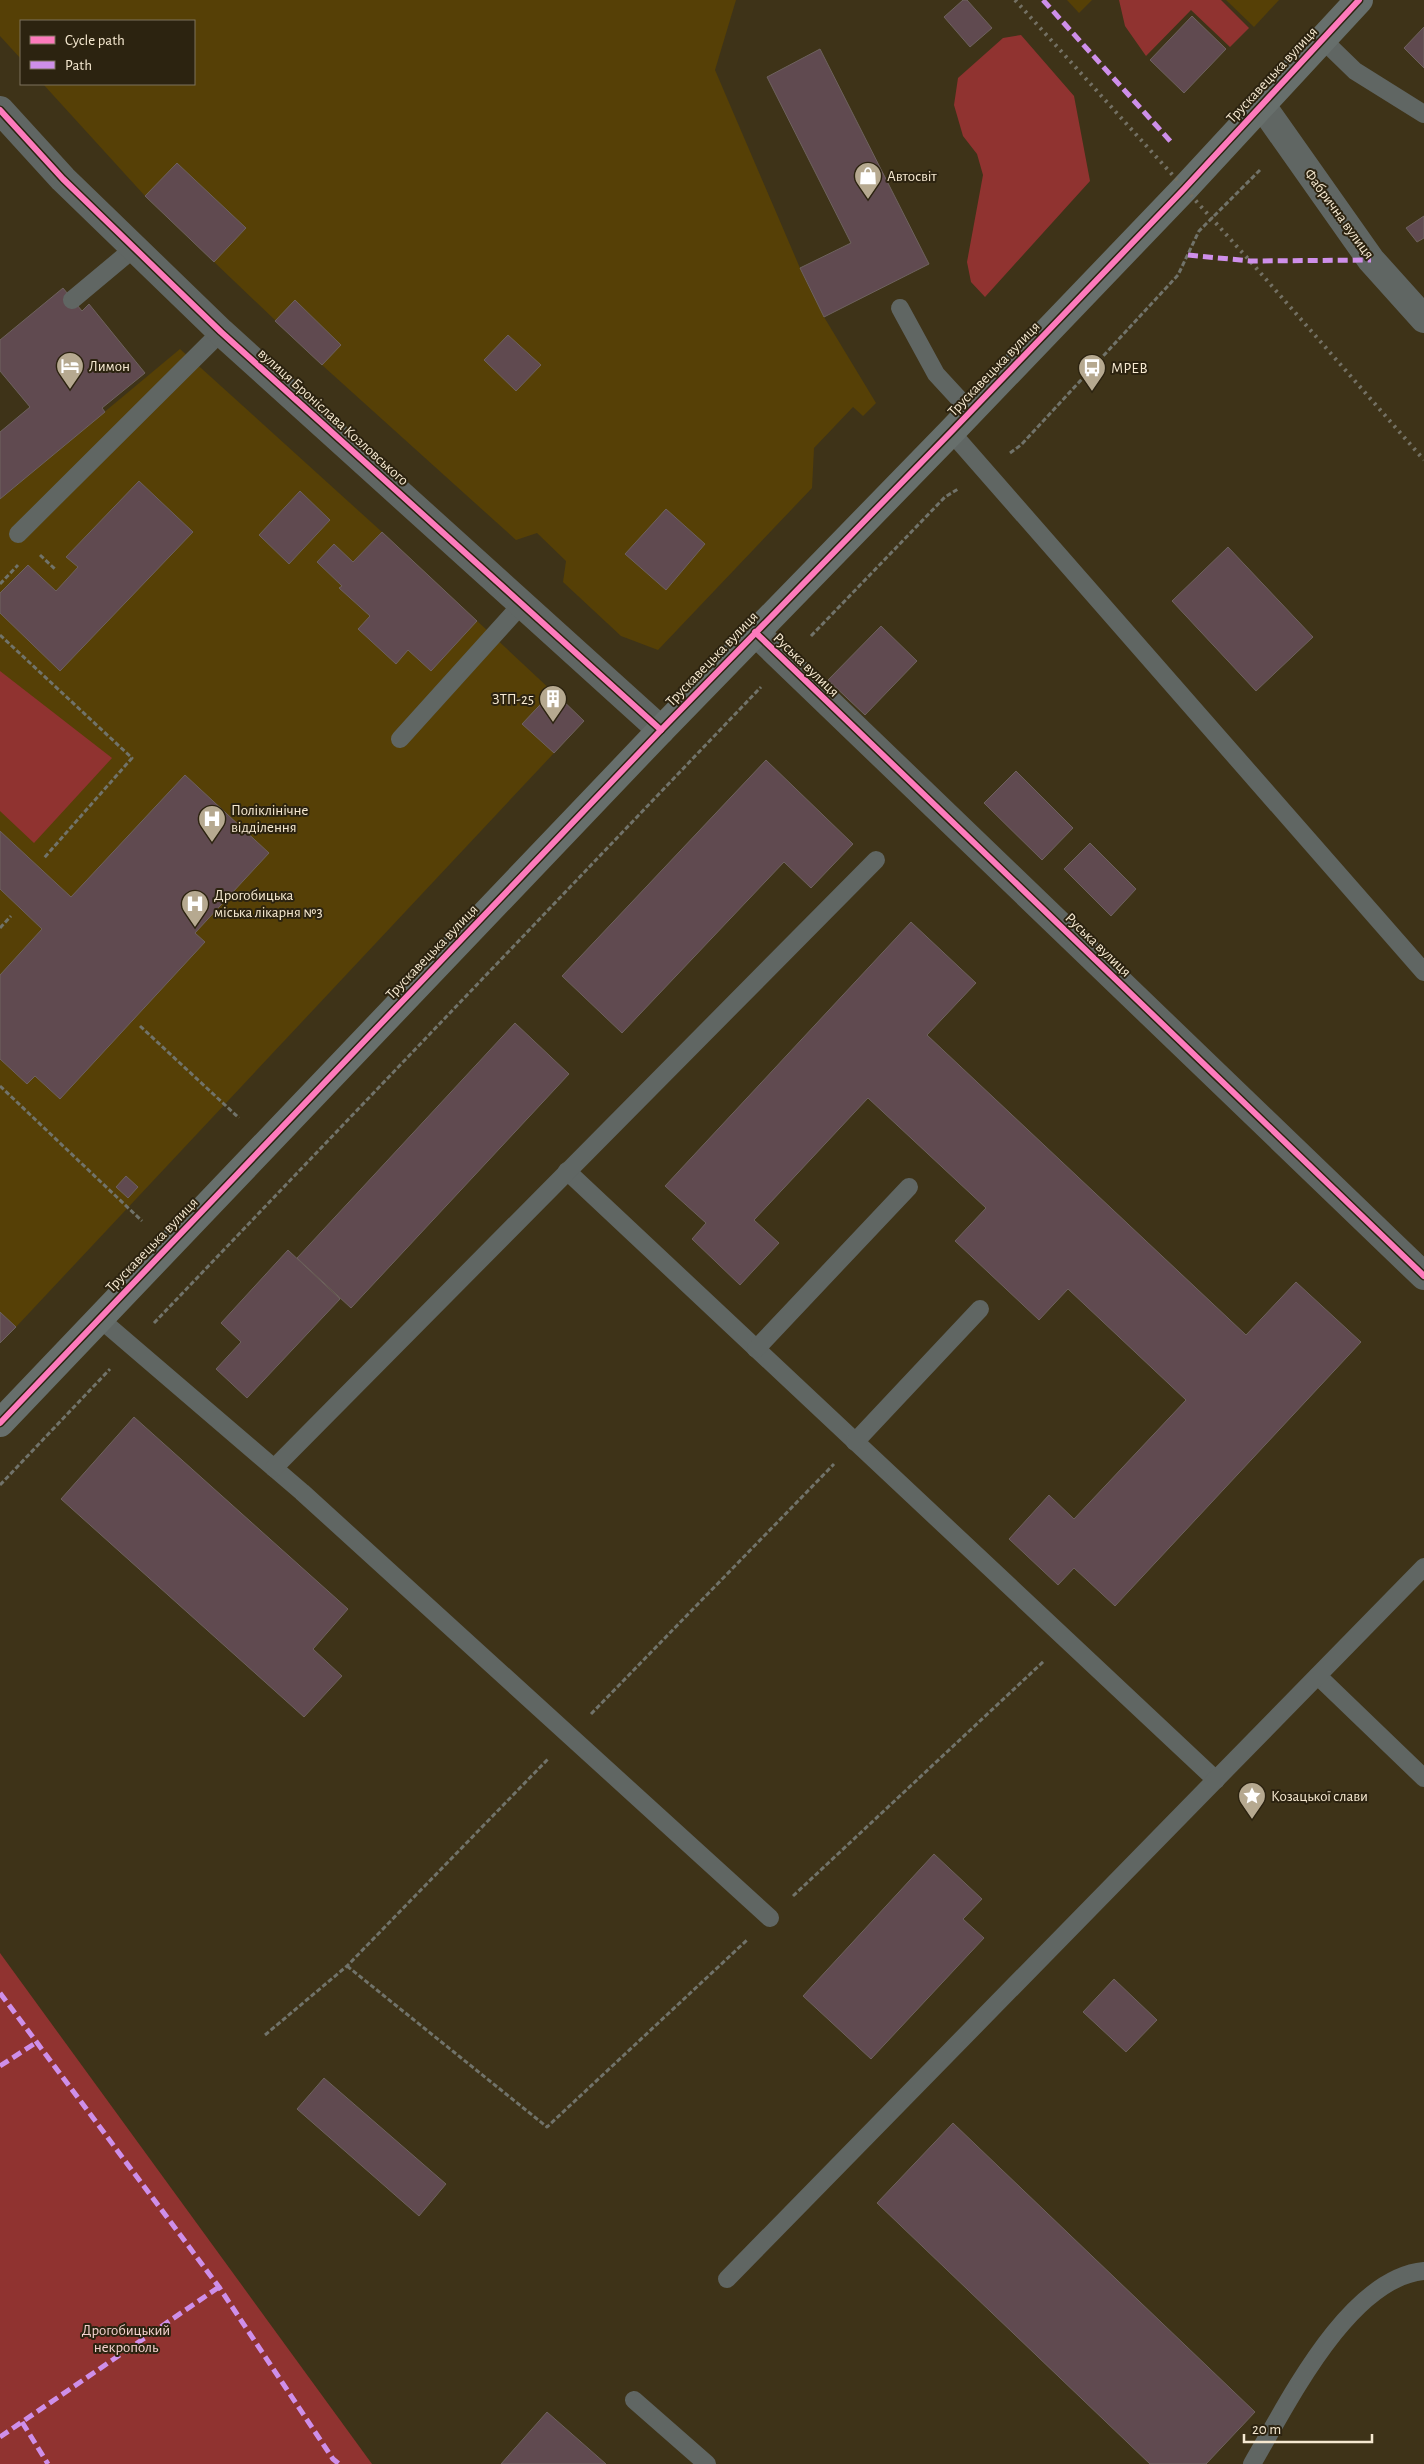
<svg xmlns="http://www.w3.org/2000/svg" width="1424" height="2464" font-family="'Alegreya Sans',sans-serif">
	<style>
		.built { fill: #564006 }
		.green { fill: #903330 }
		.building { fill: #604a50; stroke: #6e625e }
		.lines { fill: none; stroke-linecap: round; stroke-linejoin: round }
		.path { stroke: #71736a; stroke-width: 3; stroke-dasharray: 5 2.5; stroke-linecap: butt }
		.service { stroke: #606663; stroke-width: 18 }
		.minor { stroke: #606663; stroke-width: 28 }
		.tertiary { stroke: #606663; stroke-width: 28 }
		.secondary { stroke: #676f6c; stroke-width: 28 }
		.rail { stroke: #747164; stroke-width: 4; stroke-dasharray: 2.5 5; stroke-linecap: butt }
		.quiet { stroke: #ce8fe9; stroke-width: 5; stroke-dasharray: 10 5; stroke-linecap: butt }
		.cycleway-casing { stroke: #2c2310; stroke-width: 9 }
		.cycleway { stroke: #fd7abc; stroke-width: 6 }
		.labels { text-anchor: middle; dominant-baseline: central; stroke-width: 4; stroke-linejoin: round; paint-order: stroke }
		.street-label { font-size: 15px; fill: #f6e9d1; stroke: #2c2310 }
		.poi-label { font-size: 15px; fill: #f6e9d1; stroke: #2c2310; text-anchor: start }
		.park-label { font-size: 15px; fill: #f4d2cf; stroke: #2c2310 }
	</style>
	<rect width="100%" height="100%" fill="#3e3318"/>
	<g class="built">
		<path d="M0,0H736L715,70L800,268L824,317L876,403L863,416L853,407L814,448L812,488L658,650L621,636L563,582L566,561L537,533L516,540L322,365L145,196L43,84H194V21H21V59L0,36Z"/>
		<path d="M1067,0H1092L1079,13Z"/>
		<path d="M1226,0H1279L1254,27Z"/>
		<path d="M180,349L382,532L584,721L16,1327L0,1312V499Z"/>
	</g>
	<g class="green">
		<path d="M1119,0H1221L1249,28L1230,47L1191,10L1146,56L1125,26Z"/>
		<path d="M1021,35L1074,96L1090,181L985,297L971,282L967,262L983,175L977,154L963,136L954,105L958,78L1003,38Z"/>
		<path d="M0,671L112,758L34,843L0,811Z"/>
		<path d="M0,1953L372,2464H0Z"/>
	</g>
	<g class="building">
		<path d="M963,0H967L992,28L970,47L944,17Z"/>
		<path d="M1192,16L1226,49L1184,93L1150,60Z"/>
		<path d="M1424,27V68L1404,48Z"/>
		<path d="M820,49L929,264L824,317L800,268L851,243L767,77Z"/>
		<path d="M177,163L246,228L214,262L145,196Z"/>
		<path d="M1424,216V238L1417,242L1406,228Z"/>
		<path d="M63,288L82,311L89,304L145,373L102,408L105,412L0,499V432L30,407L0,371V340Z"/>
		<path d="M295,300L341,345L322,365L275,321Z"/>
		<path d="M508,335L541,365L516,391L484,360Z"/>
		<path d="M139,481L193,532L60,671L0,613V593L28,565L56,591L78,567L66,557Z"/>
		<path d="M300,491L330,520L289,564L259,535Z"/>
		<path d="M666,509L705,544L666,590L625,554Z"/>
		<path d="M382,532L477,621L431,671L408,650L396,664L358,629L370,616L339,588L342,586L317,562L334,544L353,562Z"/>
		<path d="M1228,547L1313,637L1256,691L1172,601Z"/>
		<path d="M881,626L917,661L865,715L828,680Z"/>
		<path d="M553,691L584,721L554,753L522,724Z"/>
		<path d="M766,760L853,844L811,888L784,862L622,1033L562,976Z"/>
		<path d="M1016,771L1073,828L1042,860L984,803Z"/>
		<path d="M185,775L269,853L195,933L205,942L60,1099L35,1076L27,1084L0,1059V975L42,929L0,889V831L71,897Z"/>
		<path d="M1090,843L1136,889L1111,916L1064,869Z"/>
		<path d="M911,922L976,983L927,1035L1246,1335L1296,1282L1361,1342L1115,1606L1074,1568L1058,1585L1009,1539L1049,1495L1074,1519L1186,1400L1068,1289L1039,1320L955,1241L986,1208L868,1098L754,1220L779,1243L740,1285L692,1239L706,1223L665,1186Z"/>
		<path d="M515,1023L569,1074L351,1308L297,1258Z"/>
		<path d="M126,1176L138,1187L128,1198L116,1187Z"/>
		<path d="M288,1250L340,1299L247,1398L216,1369L241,1342L221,1323Z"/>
		<path d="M0,1312L16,1327L0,1343Z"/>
		<path d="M134,1417L348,1609L313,1649L342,1676L304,1717L61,1499Z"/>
		<path d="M934,1854L982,1899L963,1919L984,1938L871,2059L803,1996Z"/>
		<path d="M1114,1979L1157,2020L1126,2052L1083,2012Z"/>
		<path d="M324,2078L446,2184L419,2216L297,2109Z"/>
		<path d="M953,2123L1255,2412L1206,2464H1150L877,2203Z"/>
		<path d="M547,2412L606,2464H501Z"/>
	</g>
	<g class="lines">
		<g class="path">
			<path d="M1010,453L1021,445L1178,275L1199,231L1261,169"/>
			<path d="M40,555L56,570"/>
			<path d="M0,584L18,565"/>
			<path d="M0,635L132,758L44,858"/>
			<path d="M811,636L945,497L958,489"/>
			<path d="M0,928L11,916"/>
			<path d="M140,1026L239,1118"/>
			<path d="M0,1086L142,1221"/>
			<path d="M154,1323L761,687"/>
			<path d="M0,1485L110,1369"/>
			<path d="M591,1714L834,1464"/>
			<path d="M793,1896L1044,1661"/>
			<path d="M347,1966L547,2127L747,1940"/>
			<path d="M265,2035L347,1966L549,1758"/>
		</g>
		<g class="service">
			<path d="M1322,39L1355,71L1424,114"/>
			<path d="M72,300L133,249"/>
			<path d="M900,308L936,374L971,412"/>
			<path d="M951,432L1424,972"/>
			<path d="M18,534L221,332"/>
			<path d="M400,739L522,604"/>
			<path d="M567,1171L1216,1780"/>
			<path d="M99,1318L302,1492L770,1918"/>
			<path d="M756,1349L909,1187"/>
			<path d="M855,1442L980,1309"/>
			<path d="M274,1468L876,860"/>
			<path d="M1318,1676L1424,1778"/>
			<path d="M727,2279L1424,1567"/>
			<path d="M634,2400L707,2464"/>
			<path d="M1252,2464C1287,2405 1348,2278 1424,2271"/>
		</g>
		<path class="minor" d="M755,632L1424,1276"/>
		<g class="tertiary">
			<path d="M1261,104L1371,260L1424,319"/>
			<path d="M0,110L63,179L221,332L661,730"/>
		</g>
		<path class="secondary" d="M0,1423L661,730L951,432L1184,189L1359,0"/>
		<path class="rail" d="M1015,0L1250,261L1424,460"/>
		<g class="quiet">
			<path d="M1043,0L1172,143"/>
			<path d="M1188,255L1250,261L1371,260"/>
			<path d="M0,1993L219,2287L333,2459L339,2464"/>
			<path d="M0,2066L37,2042"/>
			<path d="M22,2422L48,2464"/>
			<path d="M0,2437L219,2287"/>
		</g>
		<defs>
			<g id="cycleway">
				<path d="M0,110L63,179L221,332L661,730"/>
				<path d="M755,632L1424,1276"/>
				<path d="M0,1423L661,730L951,432L1184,189L1359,0"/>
			</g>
		</defs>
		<use href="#cycleway" class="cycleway-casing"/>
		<use href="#cycleway" class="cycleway"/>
	</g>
	<defs>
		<symbol id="shop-pin" viewBox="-11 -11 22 30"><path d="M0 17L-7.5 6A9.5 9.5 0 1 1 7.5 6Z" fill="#b6a990" stroke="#2c2310"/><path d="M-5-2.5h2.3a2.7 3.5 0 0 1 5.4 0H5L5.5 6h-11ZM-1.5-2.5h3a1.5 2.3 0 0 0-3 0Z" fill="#fff"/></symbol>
		<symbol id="hotel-pin" viewBox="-11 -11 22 30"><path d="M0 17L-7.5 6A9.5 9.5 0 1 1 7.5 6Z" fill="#b6a990" stroke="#2c2310"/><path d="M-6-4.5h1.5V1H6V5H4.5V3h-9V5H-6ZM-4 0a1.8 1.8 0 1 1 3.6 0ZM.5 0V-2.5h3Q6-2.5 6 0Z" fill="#fff"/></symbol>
		<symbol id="bus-pin" viewBox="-11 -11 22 30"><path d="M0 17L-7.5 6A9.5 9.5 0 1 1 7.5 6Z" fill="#b6a990" stroke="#2c2310"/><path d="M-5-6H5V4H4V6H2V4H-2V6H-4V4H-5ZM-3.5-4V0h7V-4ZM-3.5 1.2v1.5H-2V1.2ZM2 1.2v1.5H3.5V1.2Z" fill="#fff"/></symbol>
		<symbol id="building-pin" viewBox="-11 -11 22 30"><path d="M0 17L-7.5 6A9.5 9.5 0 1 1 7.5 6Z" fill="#b6a990" stroke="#2c2310"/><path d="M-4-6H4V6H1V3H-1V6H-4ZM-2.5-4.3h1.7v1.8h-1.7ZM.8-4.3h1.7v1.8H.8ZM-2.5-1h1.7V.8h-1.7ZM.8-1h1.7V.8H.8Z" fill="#fff"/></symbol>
		<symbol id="hospital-pin" viewBox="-11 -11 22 30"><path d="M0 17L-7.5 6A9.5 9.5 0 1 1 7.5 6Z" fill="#b6a990" stroke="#2c2310"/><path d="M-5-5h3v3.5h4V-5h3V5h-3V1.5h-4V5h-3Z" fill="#fff"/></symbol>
		<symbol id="sight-pin" viewBox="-11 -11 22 30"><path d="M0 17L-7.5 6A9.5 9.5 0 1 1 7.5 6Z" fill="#b6a990" stroke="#2c2310"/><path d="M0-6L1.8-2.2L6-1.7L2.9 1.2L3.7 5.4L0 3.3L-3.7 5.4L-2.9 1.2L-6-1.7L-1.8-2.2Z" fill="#fff"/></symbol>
	</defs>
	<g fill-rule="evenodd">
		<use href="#shop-pin" x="852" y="160" width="32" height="43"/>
		<use href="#hotel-pin" x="54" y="350" width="32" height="43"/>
		<use href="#bus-pin" x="1076" y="352" width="32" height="43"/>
		<use href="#building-pin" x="537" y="683" width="32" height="43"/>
		<use href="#hospital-pin" x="196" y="803" width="32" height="43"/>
		<use href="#hospital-pin" x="179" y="888" width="32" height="43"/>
		<use href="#sight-pin" x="1236" y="1780" width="32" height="43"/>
	</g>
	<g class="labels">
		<g class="street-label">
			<text transform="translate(1272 75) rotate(-47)">Трускавецька вулиця</text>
			<text transform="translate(1339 214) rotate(54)">Фабрична вулиця</text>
			<text transform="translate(994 369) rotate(-46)">Трускавецька вулиця</text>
			<text transform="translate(333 417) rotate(42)">вулиця Броніслава Козловського</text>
			<text transform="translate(712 659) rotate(-46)">Трускавецька вулиця</text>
			<text transform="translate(806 665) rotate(44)">Руська вулиця</text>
			<text transform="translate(1098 945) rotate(44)">Руська вулиця</text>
			<text transform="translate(432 952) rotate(-46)">Трускавецька вулиця</text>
			<text transform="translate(152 1245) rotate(-46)">Трускавецька вулиця</text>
		</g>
		<g class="poi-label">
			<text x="887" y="176">Автосвіт</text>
			<text x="89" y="366">Лимон</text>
			<text x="1111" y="368">МРЕВ</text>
			<text x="534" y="699" text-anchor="end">ЗТП-25</text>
			<text x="231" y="810">Поліклінічне<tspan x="231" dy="17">відділення</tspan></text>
			<text x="214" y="895">Дрогобицька<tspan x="214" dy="17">міська лікарня №3</tspan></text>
			<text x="1271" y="1796">Козацької слави</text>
		</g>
		<g class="park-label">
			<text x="126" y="2330">Дрогобицький<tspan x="126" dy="17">некрополь</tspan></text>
		</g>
	</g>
	<rect x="20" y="20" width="175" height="65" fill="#2c2310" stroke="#7d725d"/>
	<rect x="30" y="36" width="25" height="8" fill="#fd7abc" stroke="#7d725d"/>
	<text x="65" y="45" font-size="15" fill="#f6e9d1">Cycle path</text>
	<rect x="30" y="61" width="25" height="8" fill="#ce8fe9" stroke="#7d725d"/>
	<text x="65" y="70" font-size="15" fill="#f6e9d1">Path</text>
	<path d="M1244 2434v8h128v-8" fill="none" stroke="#f6e9d1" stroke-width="2.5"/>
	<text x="1252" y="2434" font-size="15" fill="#f6e9d1" stroke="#2c2310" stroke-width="4" paint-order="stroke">20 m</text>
</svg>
